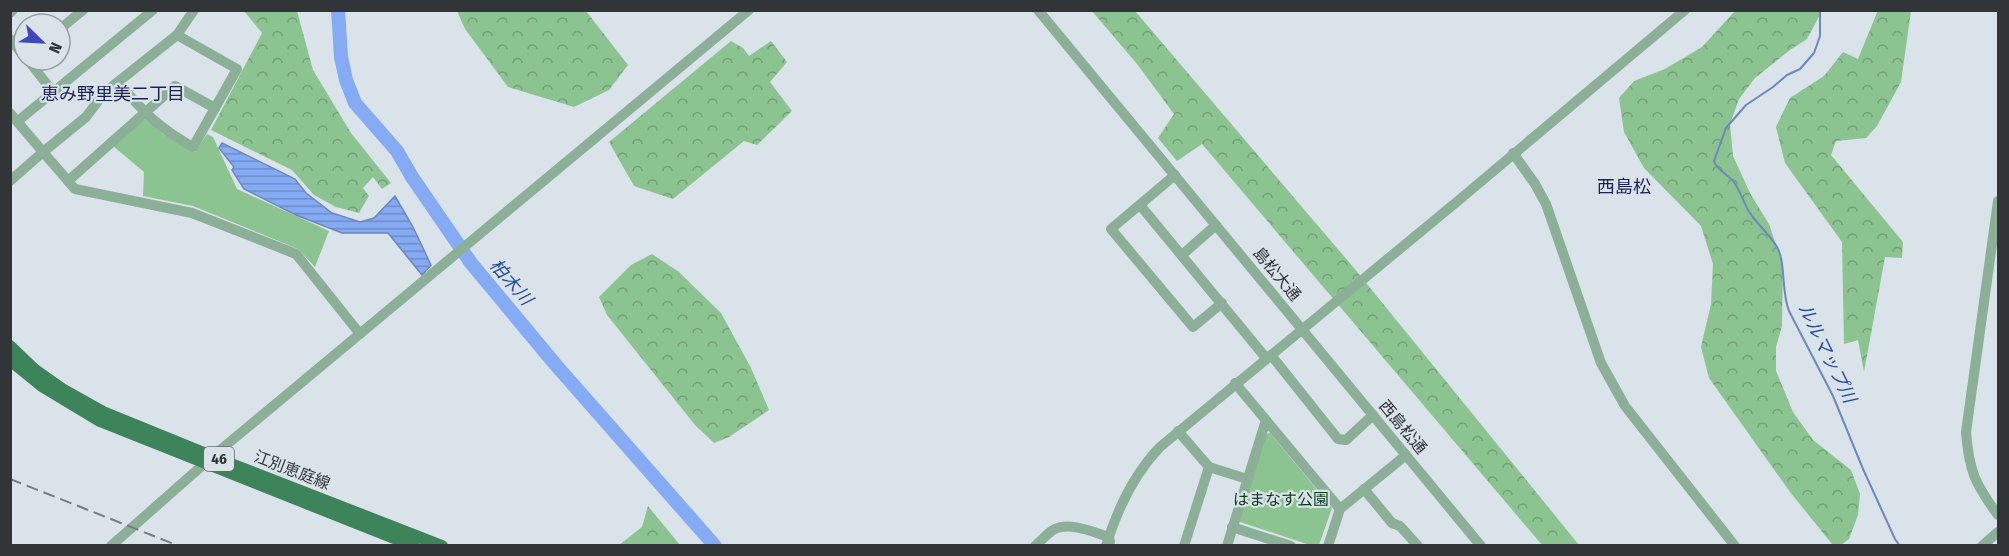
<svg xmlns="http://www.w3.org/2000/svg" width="2009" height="556" font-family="'Fira Sans Condensed','Noto Sans JP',sans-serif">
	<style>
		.forest { fill: url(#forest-crowns) }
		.green { fill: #8bc490 }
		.water { fill: url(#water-rules); stroke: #6c88bc; stroke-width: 1.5 }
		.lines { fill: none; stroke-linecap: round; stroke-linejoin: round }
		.stream { stroke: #6c88bc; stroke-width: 2 }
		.river { stroke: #85abf4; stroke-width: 14 }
		.minor { stroke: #8caf98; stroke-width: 10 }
		.major { stroke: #3e845a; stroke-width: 12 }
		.rail { stroke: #767b80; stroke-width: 2; stroke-dasharray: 12 6; stroke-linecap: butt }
		.labels { text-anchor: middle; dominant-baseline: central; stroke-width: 4.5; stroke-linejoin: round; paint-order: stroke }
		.shield { fill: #dae2ea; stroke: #64696d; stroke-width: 1.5 }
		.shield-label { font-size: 15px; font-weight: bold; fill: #323538 }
		.street-label { font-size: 16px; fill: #323538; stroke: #dae2ea }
		.park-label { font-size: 16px; fill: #093d15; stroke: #dae2ea }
		.neighbourhood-label { font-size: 18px; fill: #1c2159; stroke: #dae2ea }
		.water-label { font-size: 18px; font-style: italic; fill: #224c9f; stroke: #dae2ea }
	</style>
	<defs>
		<pattern id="forest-crowns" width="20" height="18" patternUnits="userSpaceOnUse" patternTransform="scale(1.5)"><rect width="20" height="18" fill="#8bc490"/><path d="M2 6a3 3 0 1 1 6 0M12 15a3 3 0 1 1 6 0" fill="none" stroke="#72a077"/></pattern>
		<pattern id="water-rules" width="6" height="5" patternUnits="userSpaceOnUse" patternTransform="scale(1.5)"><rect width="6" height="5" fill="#85abf4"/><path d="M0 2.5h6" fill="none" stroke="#6d8cc7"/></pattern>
	</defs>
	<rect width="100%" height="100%" fill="#dae2ea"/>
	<g class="forest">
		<path d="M1878,10L1911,11L1901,82L1877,126L1866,138L1836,141L1831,155L1903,242L1902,258L1885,257L1864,372L1858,340L1844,344L1842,242L1785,163L1776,127L1790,98L1824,76L1843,52L1858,59Z"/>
		<path d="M244,11H297L313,70L351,133L391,183L382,189L373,177L363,188L369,196L359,213L336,207L314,195L292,170L211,130L262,33Z"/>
		<path d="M457,11H586L628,65L609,90L574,107L508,87L465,29Z"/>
		<path d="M1092,11H1135L1354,268L1579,545H1542L1202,144L1177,161L1158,138L1174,114L1137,64Z"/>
		<path d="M1735,11H1822L1807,39L1790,50L1755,78L1739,99L1730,124L1733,156L1751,195L1769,224L1783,266L1782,326L1776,347V371L1793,412L1813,440L1851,470L1860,494L1858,515L1849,539L1841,545L1832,544L1790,492L1709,378L1701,347L1711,304L1713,264L1701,226L1644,168L1624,132L1619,98L1634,81L1665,69L1702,47Z"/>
		<path d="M731,41L743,48L749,56L771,41L787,62L770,82L792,111L757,145L744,141L673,199L634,186L609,142Z"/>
		<path d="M652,254L679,272L721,313L751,368L769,410L729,437L714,443L695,425L607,315L599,297L631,265Z"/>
		<path d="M648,506L680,545H619L642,527Z"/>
	</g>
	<g class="green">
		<path d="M143,119L147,120L163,134L195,152L207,134L213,137L237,189L329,231L315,267L298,249L193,206L143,196L144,172L113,146Z"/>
		<path d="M1270,433L1332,508L1319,545H1310L1240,522L1239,520L1266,434Z"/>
	</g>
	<path class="water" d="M222,143L295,179L306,193L332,213L360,222L374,218L395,196L413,227L431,265L422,275L388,233H342L296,215L244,189L232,170L234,167L219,148Z"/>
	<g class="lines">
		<path class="stream" d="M1820,10V36L1814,53L1800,69L1787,75L1773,87L1746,105L1726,128L1714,161C1717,170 1727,174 1733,181C1740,190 1743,201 1748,210C1756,224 1769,233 1777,247C1786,263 1781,291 1789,311L1833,396L1863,469L1895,539L1900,546"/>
		<path class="river" d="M338,10L341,57L346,80L355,103L397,151L412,177L471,263L555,364L715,546"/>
		<g class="minor">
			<path d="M194,10L177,35L104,93L86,117L43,152L75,189L192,213L296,254L360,334"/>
			<path d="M1038,10L1481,546"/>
			<path d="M10,13L13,10"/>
			<path d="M60,29L83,10"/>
			<path d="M10,39L24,56"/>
			<path d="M28,60L53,92"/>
			<path d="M119,83C143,112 159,128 193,147L237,69L177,35"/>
			<path d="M10,113L43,152L10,181"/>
			<path d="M18,121L153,10"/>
			<path d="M1513,153L1535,184L1546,204L1601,363L1625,406L1735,546"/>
			<path d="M1175,175L1111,229L1193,327L1222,303"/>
			<path d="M68,181L175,86L215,108"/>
			<path d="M1998,201L1966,432C1969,471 1975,484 1998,515"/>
			<path d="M1140,205L1266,358"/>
			<path d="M1182,255L1216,225"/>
			<path d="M1271,355L1338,439L1346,440L1373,415"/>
			<path d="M1235,383L1340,509"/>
			<path d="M1178,431L1209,467L1184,546"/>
			<path d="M1209,467L1247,479"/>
			<path d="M1364,489L1392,523L1400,526L1418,546"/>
			<path d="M1232,527L1291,546"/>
			<path d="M111,546L213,456L749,10"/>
			<path d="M1035,546C1041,541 1047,534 1053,530C1069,521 1093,532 1109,537L1110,542"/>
			<path d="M1106,546C1117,510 1134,474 1160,447L1459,200L1685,10"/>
			<path d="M1227,546L1266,420"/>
			<path d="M1328,546L1340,509L1406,455"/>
			<path d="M1982,546L1998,532"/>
		</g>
		<g class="major">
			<path d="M10,346L35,370L62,389L103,412L226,462L442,546"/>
			<path d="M10,360L42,386L100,421L414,546"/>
		</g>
		<path class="rail" d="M10,479L179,546"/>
	</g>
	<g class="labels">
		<rect class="shield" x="204" y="447" width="30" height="24" rx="4.5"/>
		<g class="shield-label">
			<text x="219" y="459">46</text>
		</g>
		<g class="street-label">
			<text transform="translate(1277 274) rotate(50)">島松大通</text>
			<text transform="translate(1403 427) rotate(50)">西島松通</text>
			<text transform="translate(292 470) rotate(21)">江別恵庭線</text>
		</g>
		<g class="park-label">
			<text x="1281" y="499">はまなす公園</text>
		</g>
		<g class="neighbourhood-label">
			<text x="113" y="94">恵み野里美二丁目</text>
			<text x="1624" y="187">西島松</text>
		</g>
		<g class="water-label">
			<text transform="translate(511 282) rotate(49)">柏木川</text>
			<text transform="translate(1827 353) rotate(64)">ルルマップ川</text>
		</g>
	</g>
	<rect width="2009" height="556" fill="none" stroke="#323538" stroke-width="24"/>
	<g transform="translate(42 42) rotate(114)"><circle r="28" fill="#dae2ea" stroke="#979da3" stroke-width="1.5"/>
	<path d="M0-4.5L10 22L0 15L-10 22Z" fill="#4047bb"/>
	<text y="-9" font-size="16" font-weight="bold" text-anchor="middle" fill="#323538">N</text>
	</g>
</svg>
